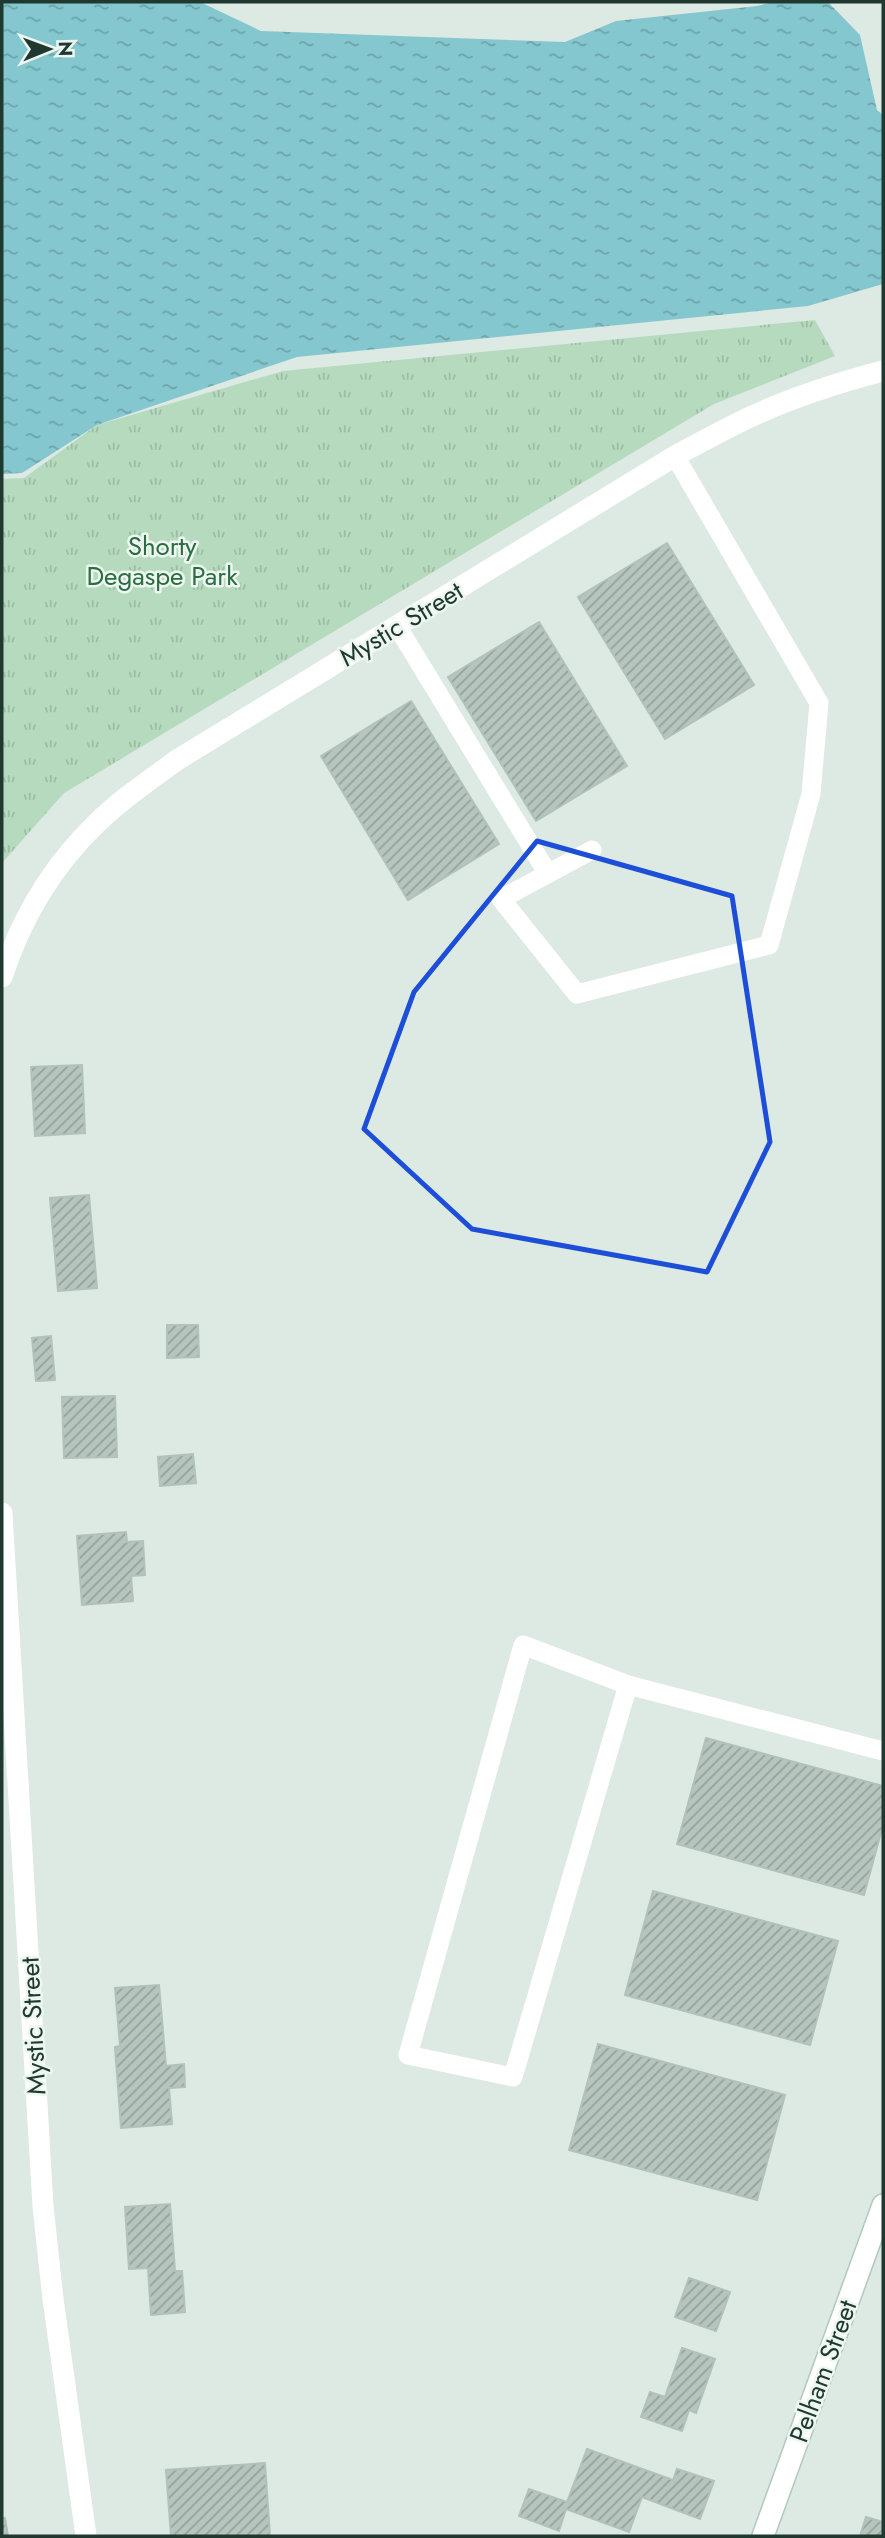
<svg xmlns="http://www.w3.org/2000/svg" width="885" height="2538" font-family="Jost,sans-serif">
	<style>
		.park { fill: url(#park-tufts) }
		.water { fill: url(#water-ripples) }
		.building { fill: url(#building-hatch); stroke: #b0c2ba; stroke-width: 2 }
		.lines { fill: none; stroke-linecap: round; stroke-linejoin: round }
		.secondary-casing { stroke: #b1c9bf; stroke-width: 24 }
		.service { stroke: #fff; stroke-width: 19 }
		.minor { stroke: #fff; stroke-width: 21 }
		.secondary { stroke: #fff; stroke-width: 21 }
		.marked { fill: none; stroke: #1d4ed8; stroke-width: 5; stroke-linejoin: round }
		.labels { text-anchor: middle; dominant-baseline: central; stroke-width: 5; stroke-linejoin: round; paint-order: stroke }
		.park-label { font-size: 26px; fill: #2a6e41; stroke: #edf6f1 }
		.street-label { font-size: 26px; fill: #1f3830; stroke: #edf6f1 }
	</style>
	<defs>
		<pattern id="park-tufts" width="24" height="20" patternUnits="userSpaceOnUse" patternTransform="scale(1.75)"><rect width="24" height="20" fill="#b6dabe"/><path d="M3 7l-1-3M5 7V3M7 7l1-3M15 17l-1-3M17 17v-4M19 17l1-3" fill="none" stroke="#9cbca4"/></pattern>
		<pattern id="water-ripples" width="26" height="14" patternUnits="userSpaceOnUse" patternTransform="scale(1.75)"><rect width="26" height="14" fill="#85c7cf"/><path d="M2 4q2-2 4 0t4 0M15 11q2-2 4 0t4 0" fill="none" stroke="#6ca3a8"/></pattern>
		<pattern id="building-hatch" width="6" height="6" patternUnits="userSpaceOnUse" patternTransform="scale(1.75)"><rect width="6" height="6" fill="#b6c6bf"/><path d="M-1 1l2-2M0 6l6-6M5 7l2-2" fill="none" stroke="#93a29c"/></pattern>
	</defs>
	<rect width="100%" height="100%" fill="#dde9e3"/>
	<path class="park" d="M815,320L835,356L714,404L64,793L2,863V479L24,478L97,425L283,371Z"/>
	<path class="water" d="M2,2H200L261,31L565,42L616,21L757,6L773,2H828L860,35L877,110L883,115V284L808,306L297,357L97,425L22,473L2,474Z"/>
	<g class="building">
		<path d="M667,543L754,685L665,739L578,597Z"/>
		<path d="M539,622L627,766L536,821L448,677Z"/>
		<path d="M411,701L499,844L408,900L321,756Z"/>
		<path d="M82,1065L85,1133L35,1136L31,1067Z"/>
		<path d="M89,1195L97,1288L58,1291L50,1198Z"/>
		<path d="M167,1325H198L199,1357L167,1358Z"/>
		<path d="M51,1336L55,1380L36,1381L32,1338Z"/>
		<path d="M115,1396L117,1457L64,1458L62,1397Z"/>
		<path d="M193,1454L196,1483L160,1486L158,1457Z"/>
		<path d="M126,1532L127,1542L143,1541L145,1575L131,1576L133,1601L82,1605L77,1536Z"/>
		<path d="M706,1738L883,1786V1825L864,1895L677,1844Z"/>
		<path d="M653,1891L838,1941L810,2045L625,1995Z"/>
		<path d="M159,1985L166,2066L184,2064L185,2087L169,2088L172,2124L121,2128L115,2047L120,2046L115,1988Z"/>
		<path d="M598,2044L785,2095L757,2200L569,2150Z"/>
		<path d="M170,2204L175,2271H182L185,2312L151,2315L148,2268L129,2269L125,2207Z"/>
		<path d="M689,2278L730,2292L716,2331L675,2317Z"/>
		<path d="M682,2348L715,2359L696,2413L689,2410L682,2431L641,2417L650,2392L665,2397Z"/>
		<path d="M587,2449L673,2480L677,2469L714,2481L700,2519L642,2497L629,2532L566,2509L559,2531L519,2516L529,2489L567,2502Z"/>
		<path d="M265,2463L270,2536H171L166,2470Z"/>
		<path d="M866,2517L883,2522V2536H860Z"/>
		<path d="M2,2518H5L8,2536H2Z"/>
	</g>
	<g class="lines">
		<defs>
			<path id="secondary" d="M763,2536L883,2205"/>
		</defs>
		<use href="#secondary" class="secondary-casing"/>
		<g class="service">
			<path d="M397,626L548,874"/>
			<path d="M592,850L501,899L577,994L769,945L811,794L819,703L675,456"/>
			<path d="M628,1685L513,2077L408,2055L523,1645L628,1685L883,1751"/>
		</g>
		<g class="minor">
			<path d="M2,977C21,919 52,866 97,823C121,799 150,780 177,760L675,456C699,443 723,430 748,418C791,398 837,383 883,371"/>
			<path d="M2,1513L43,2206L53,2299L86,2536"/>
		</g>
		<use href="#secondary" class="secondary"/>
	</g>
	<path class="marked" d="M537,841L732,896L770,1142L707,1272L472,1229L364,1129L414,992Z"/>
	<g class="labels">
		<g class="park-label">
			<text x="162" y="546">Shorty<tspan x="162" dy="30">Degaspe Park</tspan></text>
		</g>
		<g class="street-label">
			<text transform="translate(401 624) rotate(-31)">Mystic Street</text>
			<text transform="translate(33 2026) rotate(-93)">Mystic Street</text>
			<text transform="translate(823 2371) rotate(-70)">Pelham Street</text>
		</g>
	</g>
	<rect width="885" height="2538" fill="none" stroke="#1f3830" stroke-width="7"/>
	<g transform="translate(49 49) rotate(89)" stroke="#edf6f1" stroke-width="5" paint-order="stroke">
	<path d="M0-5L12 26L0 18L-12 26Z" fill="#1f3830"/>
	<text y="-10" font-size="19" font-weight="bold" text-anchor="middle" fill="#1f3830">N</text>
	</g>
</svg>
